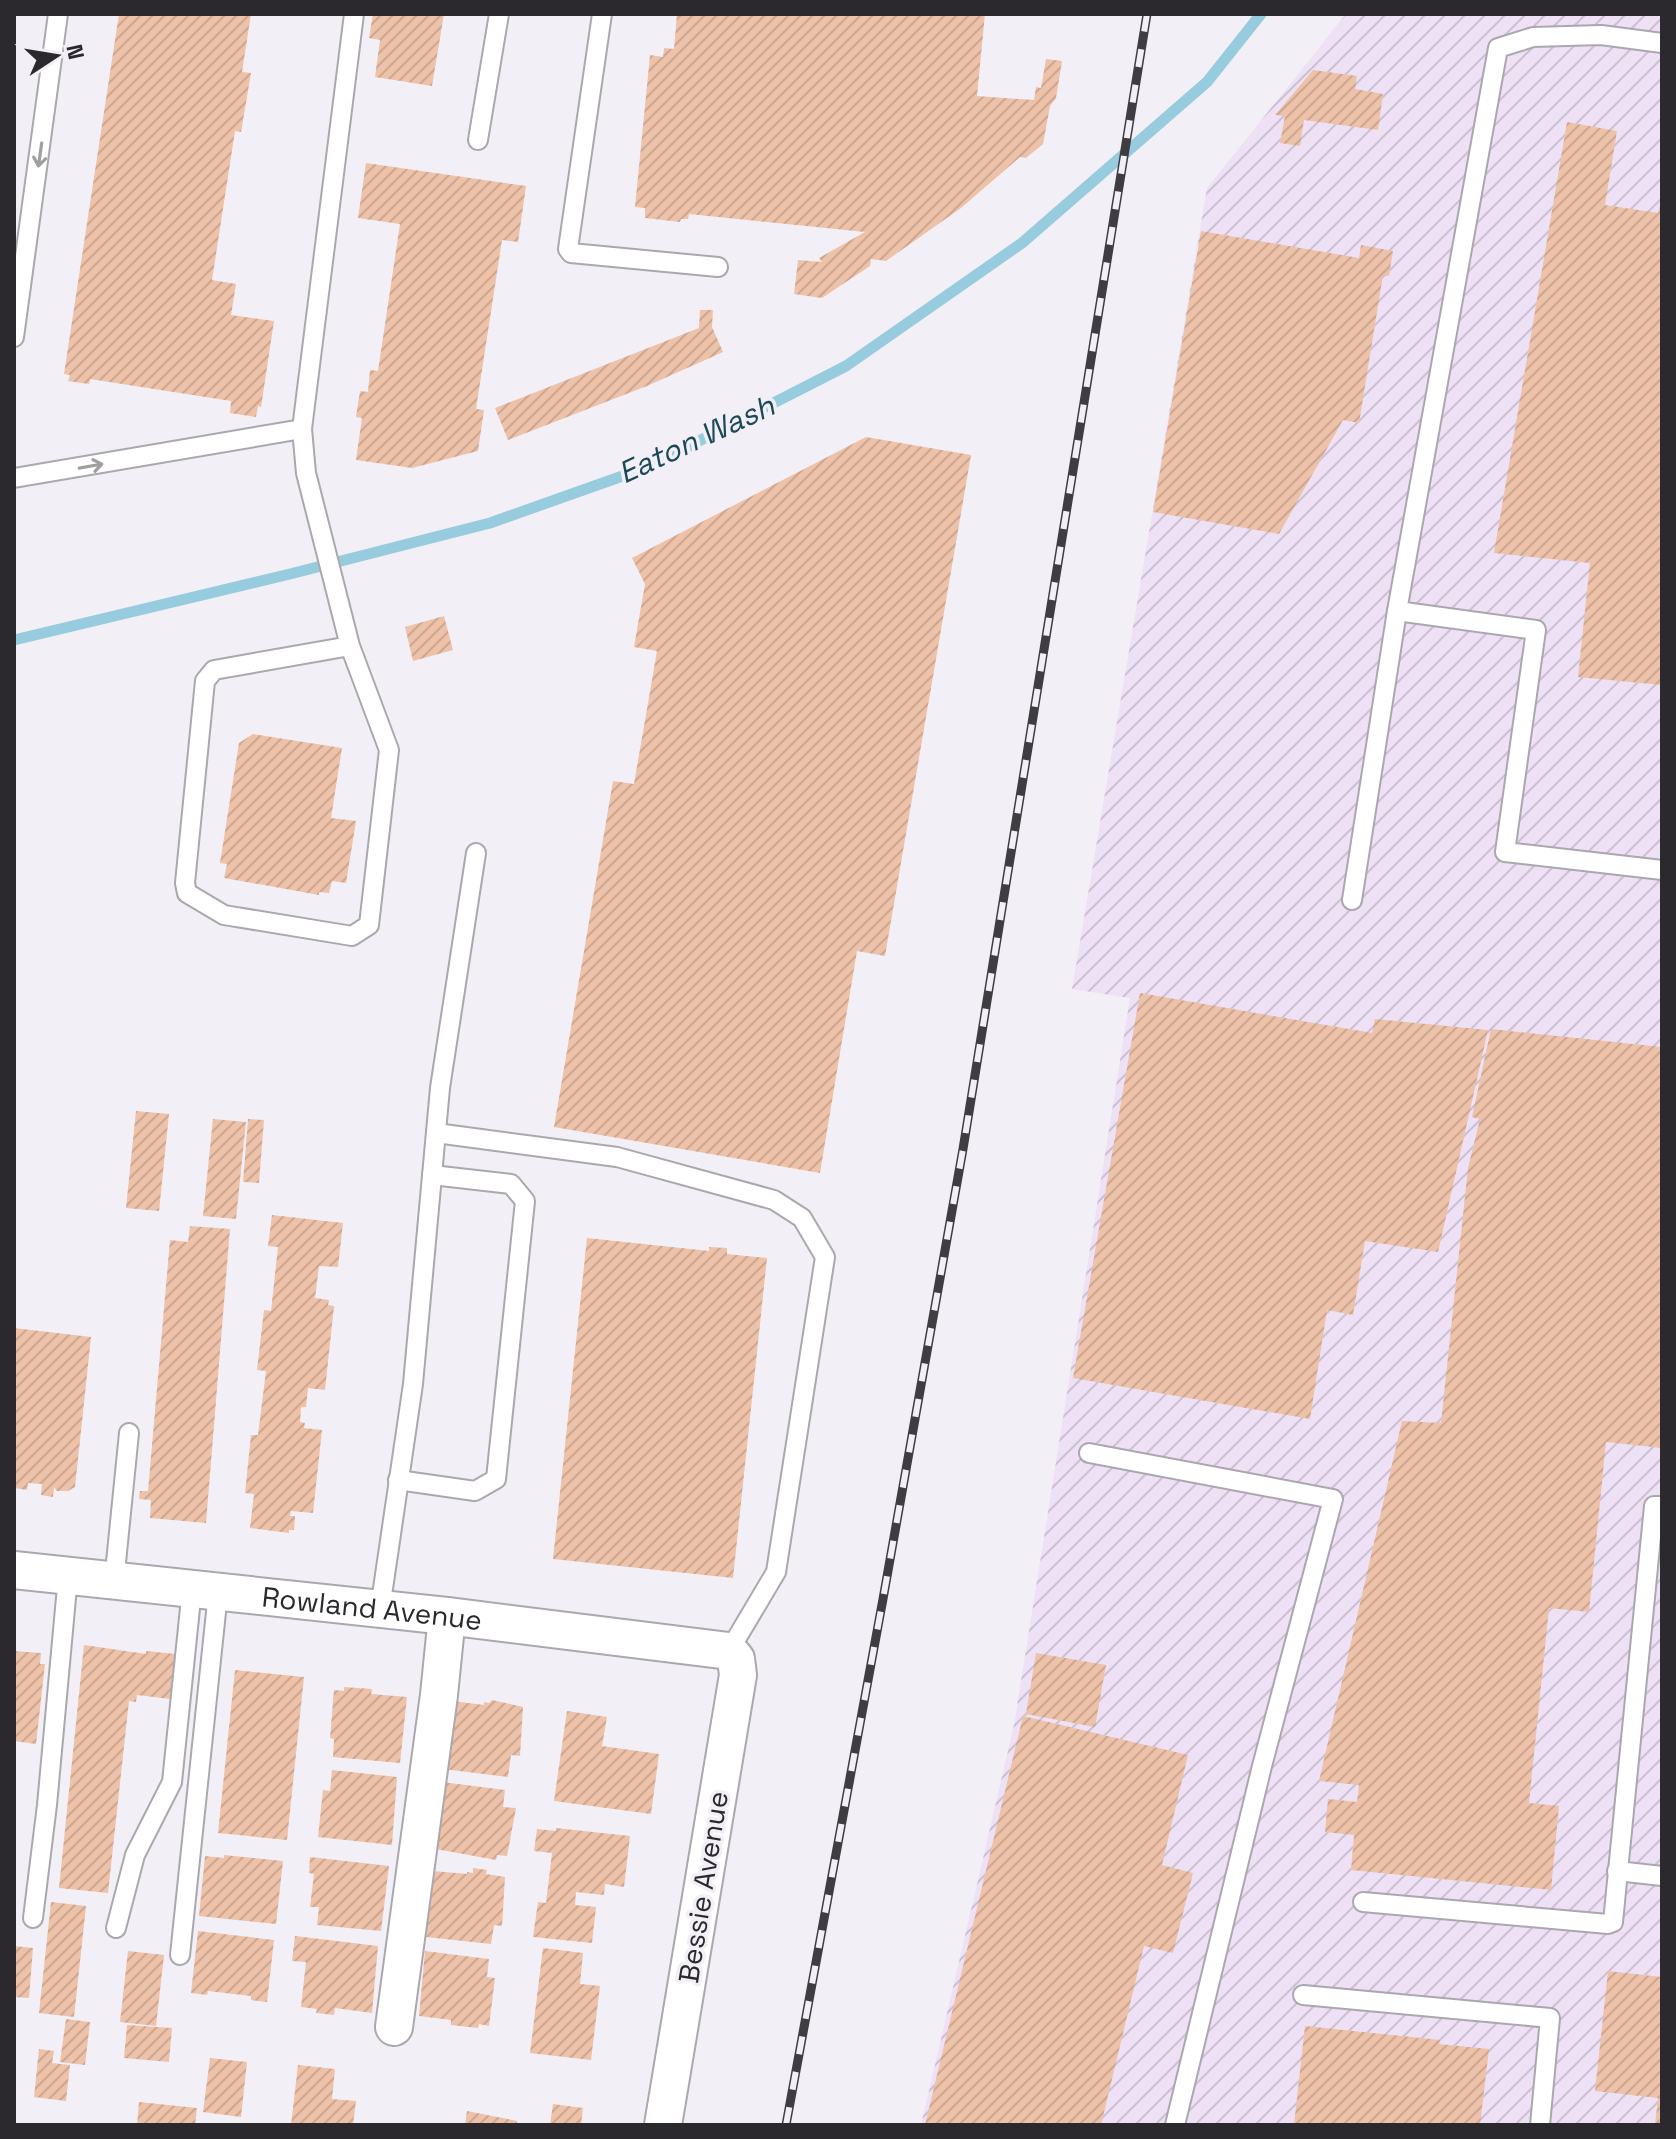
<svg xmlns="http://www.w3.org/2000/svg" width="1676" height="2139" font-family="'Space Grotesk',sans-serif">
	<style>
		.industrial { fill: url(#industrial-furrows) }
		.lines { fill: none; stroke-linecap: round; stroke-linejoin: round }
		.stream { stroke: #96ccdd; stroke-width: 11 }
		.building { fill: url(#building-hatch) }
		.service-casing { stroke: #aba7af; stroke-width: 22 }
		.minor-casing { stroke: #aba7af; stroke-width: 40 }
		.service { stroke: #fff; stroke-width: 18 }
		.minor { stroke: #fff; stroke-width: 36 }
		.rail-casing { stroke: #3f3d42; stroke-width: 9 }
		.rail { stroke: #f3eff7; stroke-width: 6; stroke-dasharray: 18; stroke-linecap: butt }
		.oneway { stroke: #a09fa0 }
		.labels { text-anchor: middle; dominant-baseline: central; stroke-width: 7; stroke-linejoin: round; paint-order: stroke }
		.street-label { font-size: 28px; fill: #2b292d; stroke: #f3eff7 }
		.water-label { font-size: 30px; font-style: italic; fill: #1b4957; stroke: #f3eff7 }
	</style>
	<defs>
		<pattern id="industrial-furrows" width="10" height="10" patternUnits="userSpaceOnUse" patternTransform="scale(2)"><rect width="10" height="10" fill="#eee1f5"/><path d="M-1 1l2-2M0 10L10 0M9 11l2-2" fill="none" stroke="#ccc1d2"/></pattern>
		<pattern id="building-hatch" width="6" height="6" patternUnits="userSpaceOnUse" patternTransform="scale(2)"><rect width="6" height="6" fill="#eec2a8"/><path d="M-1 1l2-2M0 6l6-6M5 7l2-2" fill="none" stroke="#cca791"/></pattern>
	</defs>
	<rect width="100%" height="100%" fill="#f3eff7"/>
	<path class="industrial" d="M1346,14H1662V2125H921L1014,1725L1130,998L1072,989L1207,188Z"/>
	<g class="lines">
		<path class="stream" d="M14,640L290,574L490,523L648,467L846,366L1022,243L1207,82L1261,14"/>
	</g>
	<g class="building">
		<path d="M119,14H251L242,72L251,73L241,132L235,131L212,280L236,284L231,315L274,321L261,407L258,406L256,417L230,413L231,401L90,379L89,384L68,381L70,375L64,374Z"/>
		<path d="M373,14H444L432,86L375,77L380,40L369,38Z"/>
		<path d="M677,14H985L977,96L1034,100L1036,87L1041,88L1046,59L1062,61L1056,98L1050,106L1043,144L1026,158L1020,157L961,208L886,261L871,259L870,266L822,298L794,294L798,260L822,262L819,258L865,232L689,214L688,219H681L680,222L645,218V208L635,207L650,55L663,57L664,48L674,49Z"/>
		<path d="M1313,70L1357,76L1355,89L1383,94L1378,130L1304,120L1300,146L1280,143L1285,116L1275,115Z"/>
		<path d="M1567,122L1617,131L1605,205L1658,213L1662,196V685L1578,677L1590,563L1494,553Z"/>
		<path d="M366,163L526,186L518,242L502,240L476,409L484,410L478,451L412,468L356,460L362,418L356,417L360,391L368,392L370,370L378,371L400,224L358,218Z"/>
		<path d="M1201,231L1359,258L1361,245L1393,251L1389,276L1383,275L1359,423L1343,420L1279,534L1153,512Z"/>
		<path d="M700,310H713L712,327L723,352L647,386L508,440L495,408L699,328Z"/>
		<path d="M866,437L971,455L885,956L857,951L820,1173L554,1127L613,781L634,784L657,651L634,647L645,584L632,558Z"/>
		<path d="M444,616L453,650L413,661L405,627Z"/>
		<path d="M253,734L342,748L331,818L356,821L346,883L332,881L329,893L319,892V895L224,878L227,864L220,863L239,743Z"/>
		<path d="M1140,993L1372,1033L1375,1019L1488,1030L1438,1252L1365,1241L1353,1315L1327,1310L1310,1419L1073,1378Z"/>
		<path d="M1491,1029L1662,1047V1448L1606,1442L1589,1612L1549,1608L1529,1803L1559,1806L1551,1890L1351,1870L1354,1835L1325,1832L1328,1799L1357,1802L1359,1785L1319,1781L1402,1421L1441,1423L1468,1168L1480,1119L1472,1117Z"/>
		<path d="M136,1111L169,1114L159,1211L126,1208Z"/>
		<path d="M213,1119L246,1122L236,1219L203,1216Z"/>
		<path d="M248,1119L264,1120L259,1183L243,1182Z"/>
		<path d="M272,1215L343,1223L338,1267L319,1266L315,1298L329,1300L328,1305L334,1306L325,1390L308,1388L306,1407H301L300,1422L305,1423L304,1428L322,1430L313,1513L291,1511L290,1516H295L294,1530H289V1533L250,1528L254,1494L245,1493L251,1435H258L266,1371L257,1370L264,1310L271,1311L278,1247L268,1246Z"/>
		<path d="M190,1226L230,1229L206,1523L150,1518L151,1500L139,1499L140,1491H148L170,1240L188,1242Z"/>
		<path d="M587,1238L709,1251V1247L727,1248V1254L767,1258L733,1578L553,1559Z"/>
		<path d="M14,1328L91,1337L75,1487L68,1491H57L54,1487L53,1497L41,1495L42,1484L28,1483L27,1490L14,1488Z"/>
		<path d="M84,1645L146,1654V1651L175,1654L170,1699L137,1695L136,1702L129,1701L108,1893L59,1888Z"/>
		<path d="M14,1651L41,1653L40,1664H45L36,1744L14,1741Z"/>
		<path d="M1036,1653L1106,1665L1095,1727L1026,1714Z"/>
		<path d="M235,1670L304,1677L287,1840L218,1833Z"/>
		<path d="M344,1687L372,1689L371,1694L407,1697L400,1763L333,1757L334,1739L330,1738L334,1690L344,1691Z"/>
		<path d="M492,1700L523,1707L520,1756L511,1755L508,1777L443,1769L452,1701L484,1705V1702L489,1703Z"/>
		<path d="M567,1711L607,1717L602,1746L659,1754L651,1814L554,1801Z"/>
		<path d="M1023,1716L1188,1755L1162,1865L1193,1873L1173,1953L1144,1946L1101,2125H925Z"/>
		<path d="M332,1770L397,1777L392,1845L318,1837L323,1790L330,1791Z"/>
		<path d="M442,1782L505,1790L503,1807L516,1808L507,1856L497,1855L496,1860L436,1849Z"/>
		<path d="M556,1828L630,1836L624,1887L605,1884L604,1895L576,1892L575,1905L596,1907L592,1943L533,1937L538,1902L546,1903L552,1853L534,1851L537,1829L556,1831Z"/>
		<path d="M224,1855L283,1861L276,1924L199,1916L205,1856L224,1858Z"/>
		<path d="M310,1857L389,1866L381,1931L317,1925L319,1907H310L314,1874L309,1873Z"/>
		<path d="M473,1868L487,1870L486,1874L505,1877L502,1926L494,1925L491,1944L426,1937L433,1871L467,1874V1872L473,1873Z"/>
		<path d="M51,1902L86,1906L74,2017L39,2013Z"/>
		<path d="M198,1931L274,1940L267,2002L251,2000V1996L208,1991L207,1995L191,1993Z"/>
		<path d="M295,1936L378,1946L372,2013L335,2008L334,2015L316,2013L317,2009L301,2007L306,1962L292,1961Z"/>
		<path d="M14,1946L33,1948L29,1998L14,1997Z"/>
		<path d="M543,1948L583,1953L580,1984L600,1986L591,2060L530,2053Z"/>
		<path d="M128,1951L164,1955L156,2026L120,2022Z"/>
		<path d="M425,1951L489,1959L487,1977L495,1978L489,2026L479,2024L478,2028L451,2025V2020L419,2016Z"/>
		<path d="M1608,1971L1662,1977V2125H1655L1658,2098L1595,2091Z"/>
		<path d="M66,2019L90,2022L85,2065L60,2062Z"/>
		<path d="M127,2025L172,2028L169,2062L124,2058Z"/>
		<path d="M1305,2026L1440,2040L1439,2044L1489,2049L1480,2125H1294Z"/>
		<path d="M39,2049L54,2051L52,2063L70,2065L66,2101L34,2097Z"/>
		<path d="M210,2058L247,2062L241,2117L203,2112Z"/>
		<path d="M298,2065L335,2069L332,2099L356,2101L353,2125H291Z"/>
		<path d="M139,2102L197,2108L195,2125H137Z"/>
		<path d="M553,2104L583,2108L581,2125H550Z"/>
		<path d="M467,2111L517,2121V2125H465Z"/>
	</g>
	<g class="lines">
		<defs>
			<g id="service">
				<path d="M602,14L568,249L571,253L718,267"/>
				<path d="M478,140L499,14"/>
				<path d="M14,337L58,14"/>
				<path d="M14,478L302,429"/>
				<path d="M1397,611L1536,630L1505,852L1662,870"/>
				<path d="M350,646L389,750L369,925L352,936L224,915L187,893L185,883L205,681L214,670L350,646L306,473L302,429L354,14"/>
				<path d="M1352,900L1397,611L1498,48L1533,37L1601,35L1662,43"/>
				<path d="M436,1133L617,1157L774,1200L802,1218L825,1257L776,1572L729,1651"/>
				<path d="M1089,1453L1333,1499L1262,1766L1175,2125"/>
				<path d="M398,1480L475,1491L496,1479L525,1201L511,1184L432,1175"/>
				<path d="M114,1582L129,1433"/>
				<path d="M380,1609L413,1384L440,1088L476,853"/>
				<path d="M1617,1871L1662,1876"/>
				<path d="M1363,1902L1608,1924L1613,1922L1654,1506H1662"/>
				<path d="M33,1918L47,1805L68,1576"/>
				<path d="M116,1928L135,1855L172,1782L192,1589"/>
				<path d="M180,1955L218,1593"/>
				<path d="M1303,1995L1550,2018L1540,2125"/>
			</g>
			<g id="minor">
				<path id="s1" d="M14,1570L447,1616L729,1651L736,1659L738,1675L663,2125"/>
				<path d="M394,2027L439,1695L447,1616"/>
			</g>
		</defs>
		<use href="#service" class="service-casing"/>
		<use href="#minor" class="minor-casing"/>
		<use href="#service" class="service"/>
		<use href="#minor" class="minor"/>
		<defs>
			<path id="rail" d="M786,2125L883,1599L963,1149L1147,14"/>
		</defs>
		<use href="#rail" class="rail-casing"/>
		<use href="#rail" class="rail"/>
	</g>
	<defs><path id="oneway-shaft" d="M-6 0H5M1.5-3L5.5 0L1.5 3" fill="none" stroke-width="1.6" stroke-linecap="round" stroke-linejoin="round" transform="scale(2)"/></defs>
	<g class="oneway">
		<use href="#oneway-shaft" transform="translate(40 155) rotate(98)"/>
		<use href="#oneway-shaft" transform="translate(91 466) rotate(-10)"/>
	</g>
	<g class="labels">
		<g class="street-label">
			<text stroke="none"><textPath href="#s1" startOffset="360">Rowland Avenue</textPath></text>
			<text transform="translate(703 1887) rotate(-81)">Bessie Avenue</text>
		</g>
		<g class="water-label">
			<text transform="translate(696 439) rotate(-25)">Eaton Wash</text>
		</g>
	</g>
	<rect width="1676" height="2139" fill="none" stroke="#2b292d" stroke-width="32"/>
	<g transform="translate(56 56) rotate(78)" stroke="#f3eff7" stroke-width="6" paint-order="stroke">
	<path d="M0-6L14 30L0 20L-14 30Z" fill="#2b292d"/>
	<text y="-12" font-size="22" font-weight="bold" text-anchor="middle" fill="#2b292d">N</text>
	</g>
</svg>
